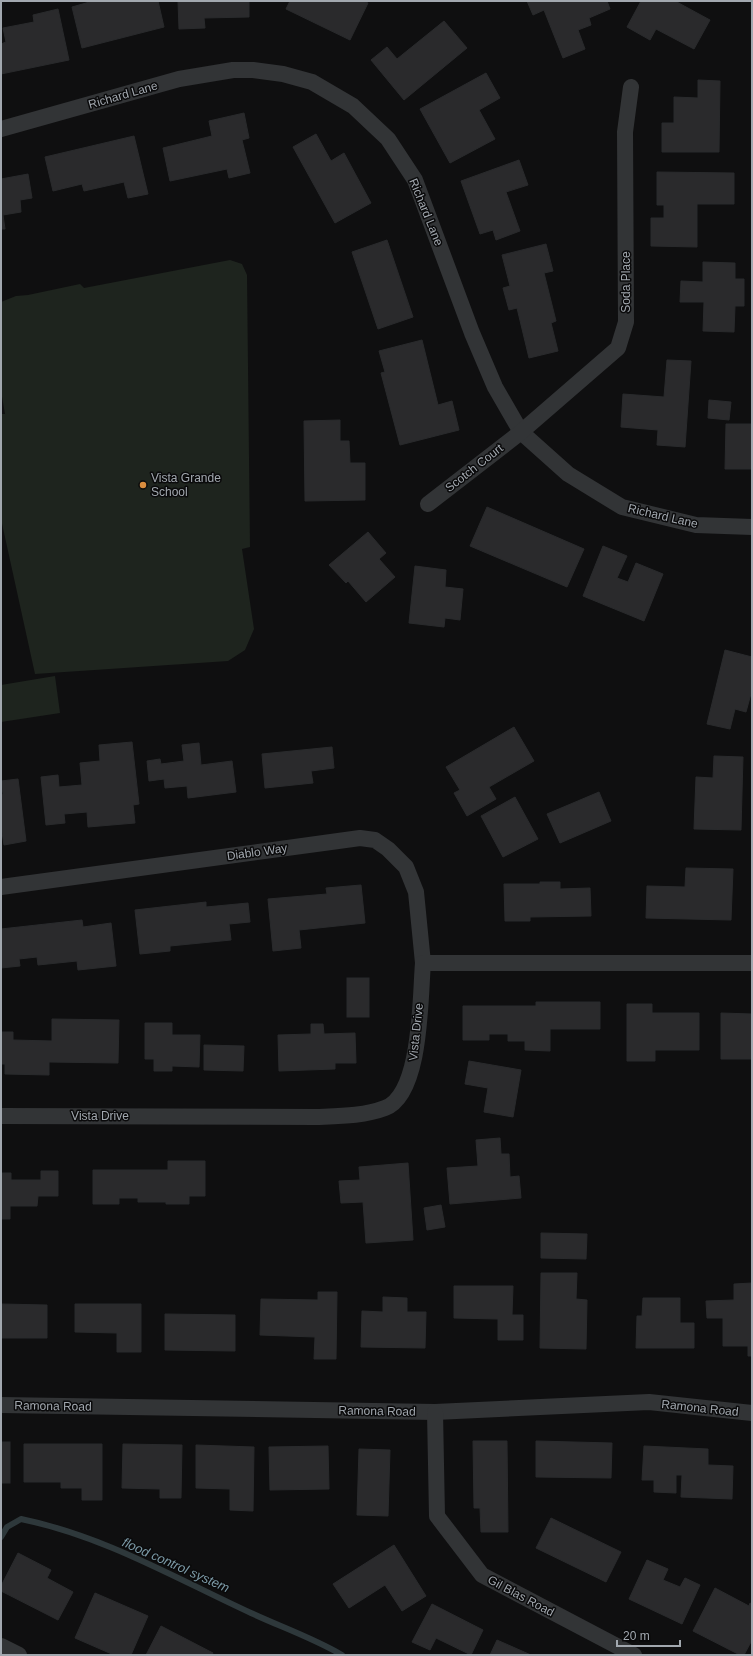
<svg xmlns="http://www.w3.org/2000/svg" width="753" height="1656" font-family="Arial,sans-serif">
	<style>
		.green { fill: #1e241e }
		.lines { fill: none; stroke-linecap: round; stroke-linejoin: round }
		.stream { stroke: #2e383b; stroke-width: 6 }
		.building { fill: #2a2a2c; stroke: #292a2c }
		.street { stroke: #323436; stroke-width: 16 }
		.poi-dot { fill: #d98c3e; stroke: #0a0a0b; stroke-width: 1.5 }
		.labels { text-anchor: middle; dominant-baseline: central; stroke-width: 3; stroke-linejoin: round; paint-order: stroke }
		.street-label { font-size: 12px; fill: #a2a8af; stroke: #0a0a0b }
		.poi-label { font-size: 12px; fill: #a2a8af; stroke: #0a0a0b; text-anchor: start }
		.water-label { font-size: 13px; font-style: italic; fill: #7c9aa7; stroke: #0a0a0b }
	</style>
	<rect width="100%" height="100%" fill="#0f0f10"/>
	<g class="green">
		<path d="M230,260L242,264L247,275L250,547L242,549L254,629L245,650L228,661L35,674L1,519V414H5L1,391V302L16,296L28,295L80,284L84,288Z"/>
		<path d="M55,676L60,713L1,722V685Z"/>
	</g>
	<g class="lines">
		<path class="stream" d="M1,1537L7,1527L21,1519C104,1536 175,1578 251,1613C281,1627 313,1638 342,1655"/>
	</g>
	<g class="building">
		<path d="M93,1H158L164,27L82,48L72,7Z"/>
		<path d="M178,1H249V17L204,18L205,28L179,29Z"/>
		<path d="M290,1H363L368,3L350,40L286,9Z"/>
		<path d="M527,1H607L610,9L589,18L591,25L578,30L585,49L563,58L544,10L533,15Z"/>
		<path d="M641,1H675L710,20L694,49L656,29L650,40L627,27Z"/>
		<path d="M58,9L69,60L1,74V44L6,42L3,28L34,22L33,15Z"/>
		<path d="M444,21L467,48L404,100L371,60L387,47L397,59Z"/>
		<path d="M486,73L500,98L479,110L495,139L450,163L420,109Z"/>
		<path d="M698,80L720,81L719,152H662V123H674V97L698,98Z"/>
		<path d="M244,113L249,138L242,140L250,173L229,178L227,169L170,181L163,148L212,136L209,121Z"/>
		<path d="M316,134L331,161L344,153L371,203L335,223L293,147Z"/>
		<path d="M134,136L148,194L128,198L124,182L84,191L82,184L53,191L45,157Z"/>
		<path d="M519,160L528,185L506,192L520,231L496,240L493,230L480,234L461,181Z"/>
		<path d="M657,172L734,173V204H697V247L651,246V218H664V205H657Z"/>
		<path d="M28,174L32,198L20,200L21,212L3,215L5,229H1V179Z"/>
		<path d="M387,240L413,317L378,329L352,252Z"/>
		<path d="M546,244L553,271L544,273L556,321L551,323L558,351L529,358L517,308L509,310L503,288L510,286L502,255Z"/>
		<path d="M703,262L735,263V279H744V306H735L734,332L703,331L704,302H680L681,281L703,282Z"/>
		<path d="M422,340L438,405L452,401L459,430L400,445L381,373L385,372L379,351Z"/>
		<path d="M667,360L691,361L685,447L657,445L658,430L621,427L623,394L664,397Z"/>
		<path d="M709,400L731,402L729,420L708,418Z"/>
		<path d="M340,420V441H349L350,463H365V500L305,501L304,421Z"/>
		<path d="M726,424H752V469H725Z"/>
		<path d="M487,507L584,549L567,587L470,546Z"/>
		<path d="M368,532L386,553L379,559L395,577L366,602L348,581L346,583L329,565Z"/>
		<path d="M603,546L627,556L617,578L628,582L636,563L663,574L644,621L583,596Z"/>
		<path d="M415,566L446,570L445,587L463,589L460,620L445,618L444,627L409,623Z"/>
		<path d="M725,650L752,657V690L746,712L735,709L730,729L707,724Z"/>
		<path d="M514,727L534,761L489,787L496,799L467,816L454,793L460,790L446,767Z"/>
		<path d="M132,742L139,804L133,805L135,823L88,827L87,812L64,814L65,823L46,825L41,777L58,775L59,787L82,785L80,763L100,761L99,745Z"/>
		<path d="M199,743L201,765L232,761L236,792L188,798L187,786L165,788L164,779L149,781L147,761L160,759L161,764L184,761L182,745Z"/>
		<path d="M332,747L334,768L311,771L313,783L265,788L262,754Z"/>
		<path d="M714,756L743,757L741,830L694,829L696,777L713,778Z"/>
		<path d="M18,779L26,841L4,845L1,826V795L3,794L1,781Z"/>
		<path d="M599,792L611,821L560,843L547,814Z"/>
		<path d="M515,797L538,839L503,857L481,816Z"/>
		<path d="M686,868L733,869L731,920L646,918L647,886L685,887Z"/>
		<path d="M540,882H560V889L590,888L591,916L530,917V921H505L504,884H540Z"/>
		<path d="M361,885L365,923L299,930L301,948L273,951L268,899L327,894L326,888Z"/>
		<path d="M206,902V907L248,903L250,922L229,924L231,940L170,946V951L140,954L135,910Z"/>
		<path d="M82,920L83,927L111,923L116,966L78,970L77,961L38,965L37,957L19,959L20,966L1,968V929Z"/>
		<rect x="347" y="978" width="22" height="39"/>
		<path d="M536,1002H600V1029H550V1051L525,1050V1041H508V1034H489V1040H463V1006H536Z"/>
		<path d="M627,1004H652V1013H699V1050H655V1061H627Z"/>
		<path d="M721,1013L752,1014V1059H721Z"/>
		<path d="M52,1019L119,1020L118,1063L49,1062V1075L5,1074V1064H1V1032H13V1040L52,1041Z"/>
		<path d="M145,1023H172V1035H200L199,1067L172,1066V1071H154V1059H145Z"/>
		<path d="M311,1024H323L324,1034L355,1033L356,1063H335V1069L279,1071L278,1035L311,1034Z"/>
		<path d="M204,1045L244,1046L243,1071L204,1070Z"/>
		<path d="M469,1061L521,1070L513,1117L484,1112L488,1088L465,1084Z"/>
		<path d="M500,1138L501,1154H509L510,1177L519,1176L521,1198L450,1204L447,1168L478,1166L476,1140Z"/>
		<path d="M168,1161H205V1196H189V1204H166V1202H138V1198H119V1204H93V1170H168Z"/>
		<path d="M408,1163L413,1240L366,1243L363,1202L341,1203L339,1181L360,1180L359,1167Z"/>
		<path d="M41,1171H58V1196H38L37,1206H10V1219H1V1173H11V1180H41Z"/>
		<path d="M441,1205L445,1227L427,1230L424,1208Z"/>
		<path d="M541,1233L587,1234L586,1259L541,1258Z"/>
		<path d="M541,1273H577L576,1299L587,1300L586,1349L540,1348Z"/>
		<path d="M752,1283V1356H748V1346H723V1318H707L706,1301L734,1300V1284Z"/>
		<path d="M454,1286H513L512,1315H523V1340H498V1319L454,1318Z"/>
		<path d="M318,1292H337L336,1359H314L315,1337L260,1335L261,1299L318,1300Z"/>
		<path d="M383,1297L407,1298V1312H426L425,1348L361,1347L362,1311L383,1312Z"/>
		<path d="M643,1298H680V1323H694V1348H636L637,1316H642Z"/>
		<path d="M1,1304L47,1305V1338H1Z"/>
		<path d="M75,1304H141V1352H117V1333L75,1332Z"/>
		<path d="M165,1314L235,1315V1351L165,1350Z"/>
		<path d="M473,1441H507L508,1532H481L480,1508H474Z"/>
		<path d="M536,1441L612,1443L611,1478L536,1477Z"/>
		<rect x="1" y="1442" width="9" height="41"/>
		<path d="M24,1444H102V1500H82V1488H61V1482H24Z"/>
		<path d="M123,1444L182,1445L181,1498H160V1489L122,1488Z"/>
		<path d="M196,1445L254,1447L253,1511L230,1510V1489L196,1488Z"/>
		<path d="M328,1446L329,1489L270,1490L269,1447Z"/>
		<path d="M644,1446L708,1449V1465L733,1466L732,1499L681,1497L682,1475H676V1493L654,1492V1480H642Z"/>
		<path d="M359,1449L390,1450L388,1516L357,1515Z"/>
		<path d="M551,1518L621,1552L606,1582L536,1548Z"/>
		<path d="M394,1545L426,1596L402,1611L385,1585L349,1608L333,1584Z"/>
		<path d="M18,1553L51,1570L47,1578L73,1592L58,1620L1,1591V1586Z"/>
		<path d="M647,1560L668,1569L663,1580L680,1587L685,1578L700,1585L682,1624L629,1599Z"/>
		<path d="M715,1588L749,1606L750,1603L752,1604V1640L744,1655H740L693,1631Z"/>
		<path d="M95,1593L148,1616L131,1655H114L75,1638Z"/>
		<path d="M432,1604L483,1630L471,1655L436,1638L430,1650L412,1642Z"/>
		<path d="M161,1626L213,1653L212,1655H146Z"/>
		<path d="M497,1640L531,1655H490Z"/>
	</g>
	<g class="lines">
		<g class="street">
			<path d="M1,129L179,79L233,70H253L283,74L312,82L353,106L388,139L415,180L472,333L495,387L521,432L568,474L622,507L696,525L752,527"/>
			<path d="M428,504L521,432L618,348L626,322L625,132L631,87"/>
			<path d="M1,887L331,842L360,838L375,840L388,849L406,867L416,892L423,963"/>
			<path d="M1,1116L316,1117C339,1116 364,1116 385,1108C422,1094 420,996 423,963H752"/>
			<path d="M1,1405L435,1412L649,1402L752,1413"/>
			<path d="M435,1412L437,1516L482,1575L634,1655"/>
			<path d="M1,1646L19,1655"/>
		</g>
	</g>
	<circle class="poi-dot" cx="143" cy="485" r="4"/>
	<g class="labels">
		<g class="street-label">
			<text transform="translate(123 95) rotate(-16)">Richard Lane</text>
			<text transform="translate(426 212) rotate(68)">Richard Lane</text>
			<text transform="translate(626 282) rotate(-90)">Soda Place</text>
			<text transform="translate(474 468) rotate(-38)">Scotch Court</text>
			<text transform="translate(663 516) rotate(13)">Richard Lane</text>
			<text transform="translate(257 852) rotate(-8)">Diablo Way</text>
			<text transform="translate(416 1032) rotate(-84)">Vista Drive</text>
			<text x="100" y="1116">Vista Drive</text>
			<text transform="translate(53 1406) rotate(1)">Ramona Road</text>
			<text transform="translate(700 1408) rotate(6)">Ramona Road</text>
			<text transform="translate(377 1411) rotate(1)">Ramona Road</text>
			<text transform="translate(521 1596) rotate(28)">Gil Blas Road</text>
		</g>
		<g class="poi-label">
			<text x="151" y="478">Vista Grande<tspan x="151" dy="14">School</tspan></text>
		</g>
		<g class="water-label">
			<text transform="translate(176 1565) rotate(24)">flood control system</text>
		</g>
	</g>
	<rect width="753" height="1656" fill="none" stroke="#a2a8af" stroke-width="4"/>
	<path d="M617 1640v6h63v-6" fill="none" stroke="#a2a8af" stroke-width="2"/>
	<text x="623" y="1640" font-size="12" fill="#a2a8af" stroke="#0a0a0b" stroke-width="3" paint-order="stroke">20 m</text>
</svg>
